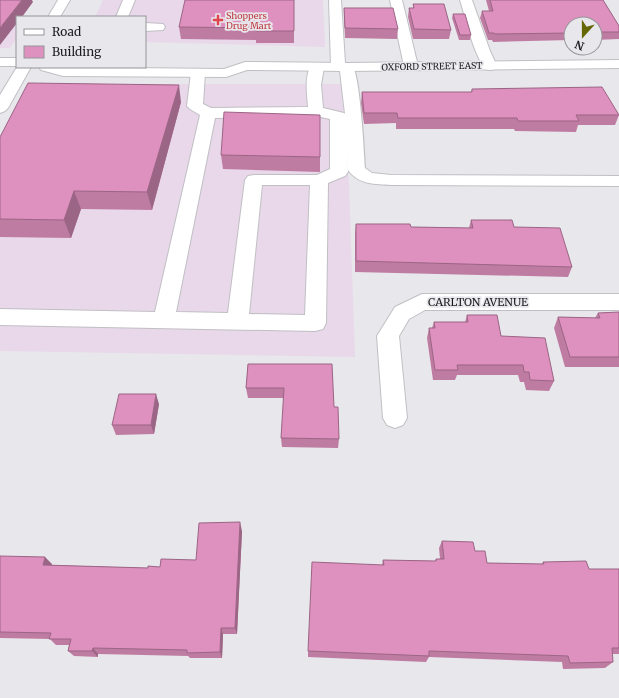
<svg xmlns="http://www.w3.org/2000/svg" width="619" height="698" font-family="Merriweather,serif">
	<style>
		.commercial { fill: #e8d8ea }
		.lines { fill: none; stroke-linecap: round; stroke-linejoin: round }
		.minor-casing { stroke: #c0bfc4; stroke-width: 2 }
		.major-casing { stroke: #c0bfc4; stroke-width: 2 }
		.minor { fill: #fff; fill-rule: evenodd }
		.major { fill: #fff; fill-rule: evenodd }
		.wall { fill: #bf7ca3 }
		.shaded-wall { fill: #9b6585 }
		.building { fill: #de90be; stroke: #9b6585 }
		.health-dot { fill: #e0444e; stroke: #e8e7ec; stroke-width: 1.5 }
		.labels { text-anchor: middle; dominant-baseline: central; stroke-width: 3.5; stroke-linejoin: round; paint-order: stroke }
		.far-health-label { font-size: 9px; fill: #be3a42; stroke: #e8e7ec; text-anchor: start }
		.far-street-label { font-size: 9px; fill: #1c1c1e; stroke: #e8e7ec }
		.street-label { font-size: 11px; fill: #1c1c1e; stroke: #e8e7ec }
	</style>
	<rect width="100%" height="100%" fill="#e8e7ec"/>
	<g class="commercial">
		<path d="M103,0H323L325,47L145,42V17H95Z"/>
		<path d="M0,21H17V38L10,48H0Z"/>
		<path d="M86,84H341L349,184L355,357L0,351V155Z"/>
	</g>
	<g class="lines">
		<defs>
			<g id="minor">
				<path d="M123,0H135L128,17H116Z"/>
				<path d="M329,0H341L345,63L352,64C360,76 364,149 365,168L372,173L391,175L619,176V186L391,185C375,184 359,185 348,170L347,144L348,172L345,176L328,183L326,323L323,329L315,331L0,325V309L155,312L200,115L190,109L187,106L191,73L193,70L198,69L203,70L205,73L203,104L211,108L308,107C307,94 304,75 312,64L317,63L322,64L324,67L321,85L323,108L344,113L345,114L340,71L333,70L331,67ZM316,116L330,119V169L317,175H254L248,176L245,180L228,313L176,312L215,118ZM262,185H310L305,315L249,314Z"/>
				<path d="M390,0H402L418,66L416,69L411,70L406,69L404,66Z"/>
				<path d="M460,0H472L490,51L497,66L495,69L490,70L485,69C472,50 467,22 460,0Z"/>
				<path d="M145,23L163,24L165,27L163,30L145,31Z"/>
				<path d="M422,294H619V310H425L409,319L399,336L407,418L403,425L395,428L387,425L383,418L377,336L395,307Z"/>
			</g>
			<g id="major">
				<path d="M58,0H70L60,17H48Z"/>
				<rect x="0" y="58" width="17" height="8"/>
				<path d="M619,60V68L347,71L247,70L226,77L63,76L41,70L39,67L224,69L245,62L347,63Z"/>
				<path d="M17,67H31L8,108L5,111L0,113V95Z"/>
			</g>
		</defs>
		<use href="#minor" class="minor-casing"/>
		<use href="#major" class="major-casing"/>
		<use href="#minor" class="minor"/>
		<use href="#major" class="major"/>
	</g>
	<g class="wall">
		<path d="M294,0V43H256V40L181,39L179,27Z"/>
		<path d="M486,0H603L619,26V39L595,40V24H571V40L493,42L492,40H488L480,18L482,11H489Z"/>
		<path d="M413,4L451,30L449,39H413L408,17L409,8H413Z"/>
		<path d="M344,8L398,29L397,39L345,38L344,18Z"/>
		<path d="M453,14L471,35L470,40H459L452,18Z"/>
		<path d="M472,89L619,115L615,125H578L576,132L515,131L514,129H396V123L364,124L361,103L362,92H471Z"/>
		<path d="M181,102L152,210L81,209L71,238L0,237V137Z"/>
		<path d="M320,115V172L223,169L221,155Z"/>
		<path d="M471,220L514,227L572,267L568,277L355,272V234L356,224L411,227L469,228Z"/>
		<path d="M619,312V367H565L554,328L558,317L595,318L598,313Z"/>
		<path d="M467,315L501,336L554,381L549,391L526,390L524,382H520L518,375H457L455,380H433L427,338L429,328H432L434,322H465Z"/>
		<path d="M248,364L334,407L339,439L338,448L282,447L281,438L284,398H248L246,388Z"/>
		<path d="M159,404L154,434L116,435L112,425Z"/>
		<path d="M242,531L237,634H223L222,658H190L188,656L98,654V657L74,656L68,651L69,645H56L50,639L0,638V556L52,564L51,565L148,568L160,567L196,560Z"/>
		<path d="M442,541L475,551L487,563L542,564L543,562L589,569H619V654H612L613,662L605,668L563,669L562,662L429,657L426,662L308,657V651L382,565L383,560L435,561L436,559H440L439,548Z"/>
	</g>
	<g class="shaded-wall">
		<path d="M22,0H32L33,2L22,17H17V23L0,45V28Z"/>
		<path d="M179,85L181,102L152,210L147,192Z"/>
		<path d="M74,191L81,209L71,238L64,220Z"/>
		<path d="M156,394L159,404L154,434L151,425Z"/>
		<path d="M240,522L242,531L237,634L235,628Z"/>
		<path d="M45,557L52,564L49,572L43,565Z"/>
		<path d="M221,628L223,634L222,658L220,652Z"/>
		<path d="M93,648L98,654V657L92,651Z"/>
	</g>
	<g class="building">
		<path d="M0,0H22L0,28Z"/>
		<path d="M185,0H294V31H256V28L179,27Z"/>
		<path d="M490,0H603L619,26V32H595V24H571V33L495,34L494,33H489L482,11H493Z"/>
		<path d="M413,4H444L451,30L414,29L409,8H414Z"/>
		<path d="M344,8H393L398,29L345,28Z"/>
		<path d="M453,14H465L471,35H460Z"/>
		<path d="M28,83L179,85L147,192L74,191L64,220L0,219V137Z"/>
		<path d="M602,87L619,115H576L579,121H518L517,118H398L397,113H364L362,92H472V89Z"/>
		<path d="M224,112L320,115V157L221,155Z"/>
		<path d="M471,220H512L514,227L560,228L572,267L356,261V224H410L411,227L473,228Z"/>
		<path d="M619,312V357H570L558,317L600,318L598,313Z"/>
		<path d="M467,315H497L501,336L545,338L554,381L530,380L529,372H524L523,365H457L458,370H435L429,328H435L434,322H468Z"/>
		<path d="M248,364H332L334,407H338L339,439L281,438L284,388H246Z"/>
		<path d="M119,394H156L151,425H112Z"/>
		<path d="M240,522L235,628H221L220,652L187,653V650L93,648L92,651H68L71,639H49L51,633L0,632V556L45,557L43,565L148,568V566L160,567L161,559L196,560L199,523Z"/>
		<path d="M442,541L473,542L475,551H485L487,563L544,564L543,562L586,561L589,569H619V648H612L613,662L570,663L568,656L429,651V656L308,651L312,562L384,565L383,560L436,561V559H444Z"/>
	</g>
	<path class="health-dot" d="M216 14h4v4h4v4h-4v4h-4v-4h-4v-4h4z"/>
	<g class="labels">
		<g class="far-health-label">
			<text x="226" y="15">Shoppers<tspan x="226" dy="10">Drug Mart</tspan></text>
		</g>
		<g class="far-street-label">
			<text transform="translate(432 66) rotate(-1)">OXFORD STREET EAST</text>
		</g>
		<g class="street-label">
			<text x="478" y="302">CARLTON AVENUE</text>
		</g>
	</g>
	<rect x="16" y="16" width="130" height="52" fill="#e8e7ec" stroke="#96969a"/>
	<rect x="24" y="29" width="20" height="6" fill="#ffffff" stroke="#96969a"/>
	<text x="52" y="36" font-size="12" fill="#1c1c1e">Road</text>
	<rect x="24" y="46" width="20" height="12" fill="#de90be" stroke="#96969a"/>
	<text x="52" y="56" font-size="12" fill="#1c1c1e">Building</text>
	<g transform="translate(583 36) rotate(201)"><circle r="19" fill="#e8e7ec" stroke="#96969a"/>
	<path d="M0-3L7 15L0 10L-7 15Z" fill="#646704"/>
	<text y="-6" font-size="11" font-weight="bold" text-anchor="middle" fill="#1c1c1e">N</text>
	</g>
</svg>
